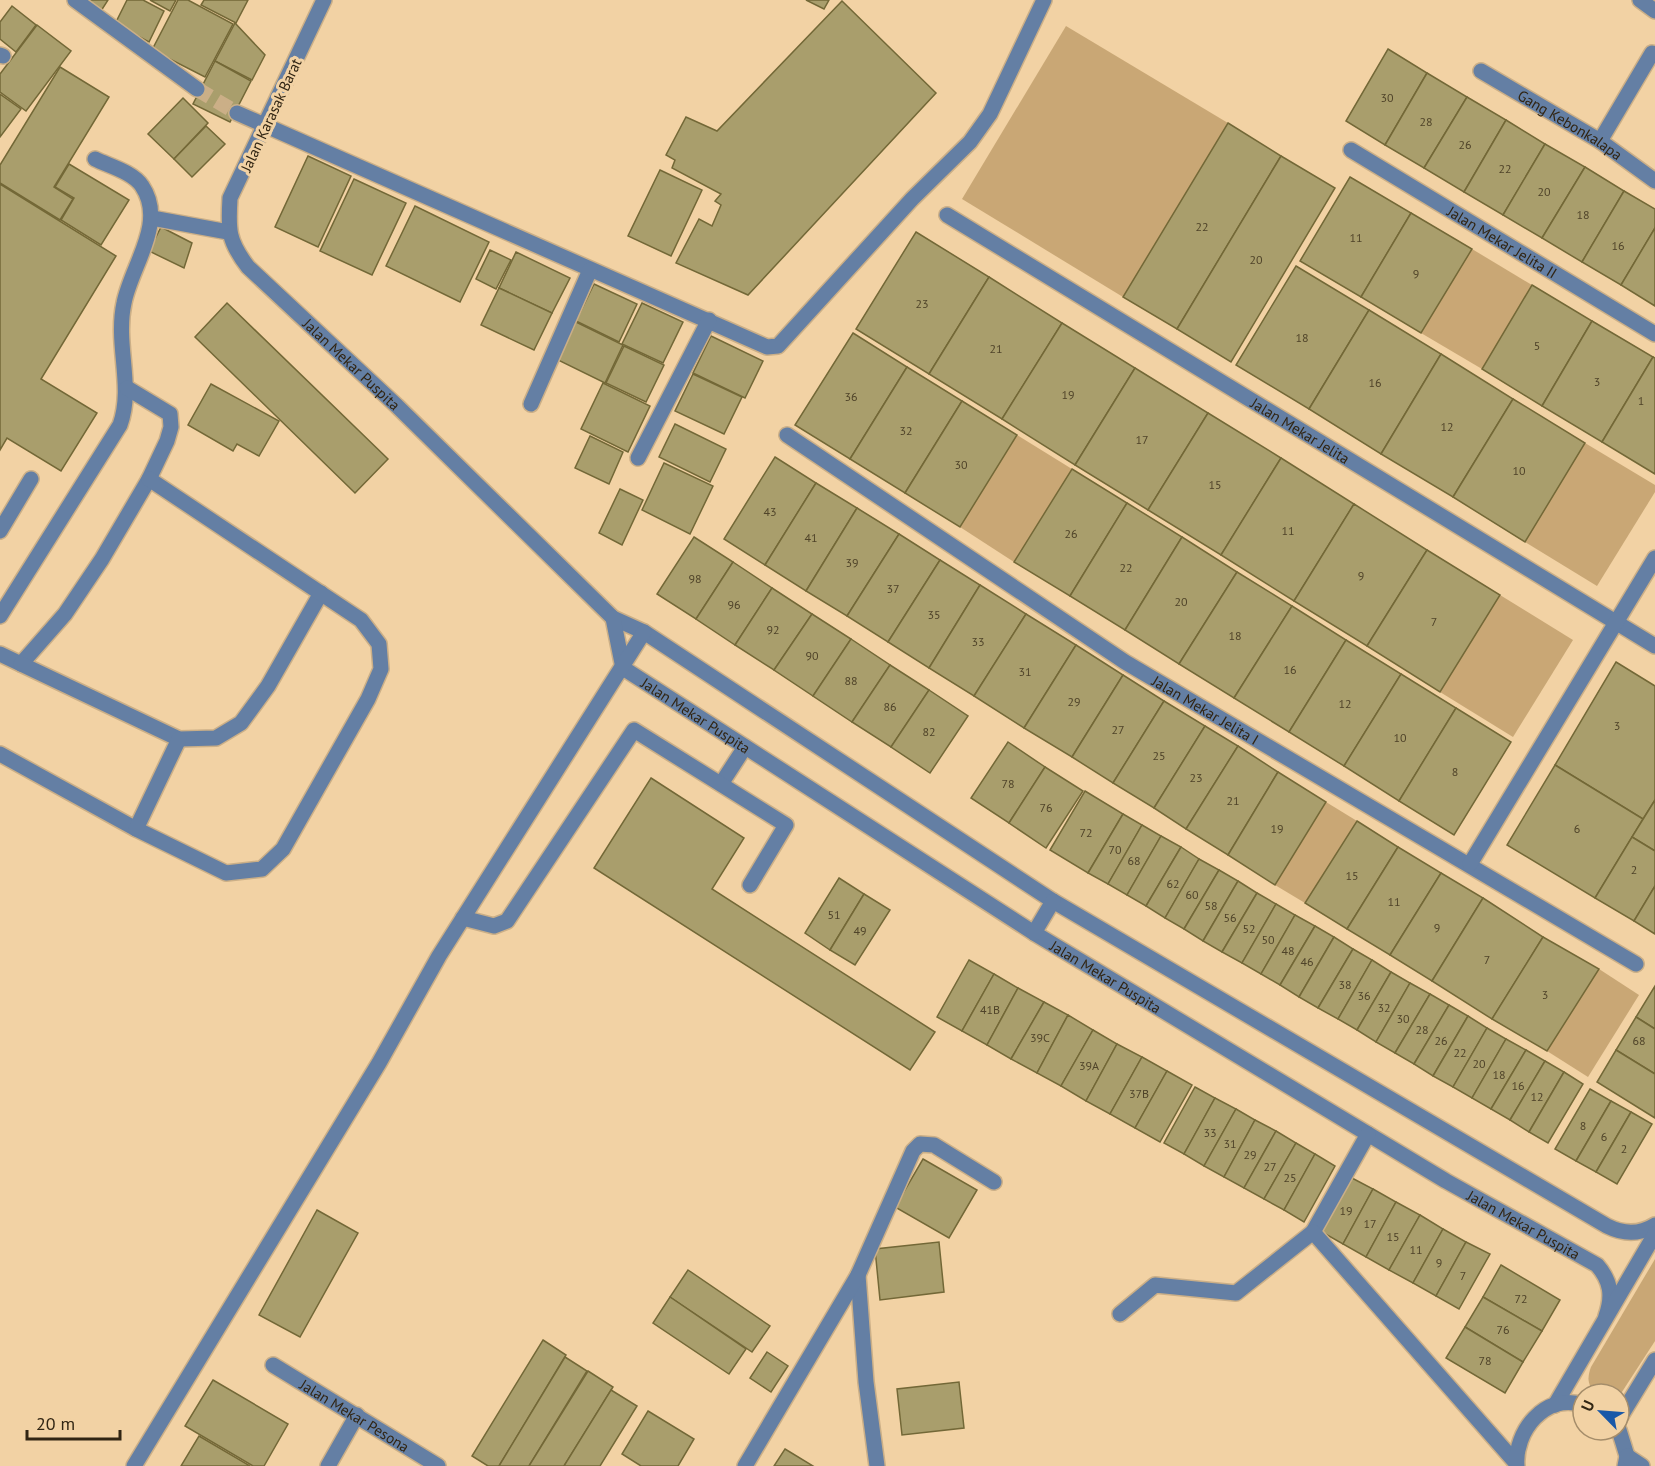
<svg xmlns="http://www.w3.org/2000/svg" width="1655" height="1466" font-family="'PT Sans',sans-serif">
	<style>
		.green { fill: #c9a775 }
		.building { fill: #a99e6c; stroke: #736837; stroke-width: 1.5 }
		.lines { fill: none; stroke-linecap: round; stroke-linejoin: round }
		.minor-tunnel { stroke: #cbaf87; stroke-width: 15; stroke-dasharray: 15 8; stroke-linecap: butt }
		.minor-casing { stroke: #cbaf87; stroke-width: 18 }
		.minor { stroke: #647fa4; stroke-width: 15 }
		.labels { text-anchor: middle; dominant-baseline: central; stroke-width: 6; stroke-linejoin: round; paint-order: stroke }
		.number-label { font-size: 12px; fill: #4f4329 }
		.street-label { font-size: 15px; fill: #312513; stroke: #f2d2a4 }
	</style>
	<rect width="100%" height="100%" fill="#f2d2a4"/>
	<g class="green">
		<path d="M1066,26L1228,123L1123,297L962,199Z"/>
		<path d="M1472,249L1532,285L1482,369L1421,333Z"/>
		<path d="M1017,435L1072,469L1014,562L960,527Z"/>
		<path d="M1585,443L1655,485V492L1597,586L1525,542Z"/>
		<path d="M1500,595L1573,640L1513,737L1440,692Z"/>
		<path d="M1326,802L1357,821L1305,903L1275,885Z"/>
		<path d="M1599,969L1639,995L1588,1077L1547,1051Z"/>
		<path d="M1655,1259V1341L1620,1395L1597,1394C1587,1386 1587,1378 1591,1367Z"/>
	</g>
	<g class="building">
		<path d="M86,0H108L101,11Z"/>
		<path d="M127,0H143L164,11L149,42L115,24Z"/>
		<path d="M150,0H176L170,11Z"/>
		<path d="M178,0H188L233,24L205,77L152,50Z"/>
		<path d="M204,0H248L236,23L201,5Z"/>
		<path d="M806,0H829L824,9Z"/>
		<path d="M842,1L936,93L748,295L676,263L699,219L712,226L721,205L715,201L721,194L672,168L675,160L666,155L686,117L717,131Z"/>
		<path d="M12,6L36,25L16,52L0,39V22Z"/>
		<path d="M235,23L265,55L252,80L215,61Z"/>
		<path d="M37,25L71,51L26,111L0,92V74Z"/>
		<path d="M1388,49L1427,73L1385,145L1346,121Z"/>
		<path d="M215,61L251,81L230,122L193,104Z"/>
		<path d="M60,67L109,97L54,187L73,199L60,220L0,183V165Z"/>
		<path d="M1427,73L1467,97L1424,168L1385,145Z"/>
		<path d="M0,94L21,109L0,137Z"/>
		<path d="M1467,97L1506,120L1464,192L1424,168Z"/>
		<path d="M183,98L208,123L174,159L148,134Z"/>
		<path d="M1506,120L1545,144L1503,215L1464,192Z"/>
		<path d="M1228,123L1281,156L1177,329L1123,297Z"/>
		<path d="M206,126L225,144L192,177L174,159Z"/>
		<path d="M1545,144L1585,167L1542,238L1503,215Z"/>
		<path d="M308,156L351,176L318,247L275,227Z"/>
		<path d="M1281,156L1335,188L1231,362L1177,329Z"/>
		<path d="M69,164L129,200L101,245L61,220L74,198L55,187Z"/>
		<path d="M1585,167L1624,191L1582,262L1542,238Z"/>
		<path d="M660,170L702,190L671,256L628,236Z"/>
		<path d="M1350,177L1411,213L1361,297L1300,261Z"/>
		<path d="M354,179L406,203L372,275L320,251Z"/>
		<path d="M0,184L116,256L41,379L97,413L61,471L7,438L0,450Z"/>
		<path d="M1624,191L1655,209V228L1621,285L1582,262Z"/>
		<path d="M415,206L489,242L460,302L386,266Z"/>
		<path d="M1411,213L1472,249L1421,333L1361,297Z"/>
		<path d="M161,227L192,243L184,268L149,251Z"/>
		<path d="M1655,228V306L1621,285Z"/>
		<path d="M916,232L989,277L929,374L856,329Z"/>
		<path d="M490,250L511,260L496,289L476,279Z"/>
		<path d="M516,252L570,278L552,313L499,288Z"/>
		<path d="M1296,266L1369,310L1309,409L1236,365Z"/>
		<path d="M989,277L1062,323L1002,419L929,374Z"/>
		<path d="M594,284L637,304L619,342L576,321Z"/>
		<path d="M1532,285L1592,321L1542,406L1482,369Z"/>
		<path d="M499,288L552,313L534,350L481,325Z"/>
		<path d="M227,303L388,459L355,493L195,337Z"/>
		<path d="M642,303L683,322L663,363L622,344Z"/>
		<path d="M1369,310L1441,354L1381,454L1309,409Z"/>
		<path d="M1592,321L1653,357L1602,442L1542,406Z"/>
		<path d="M576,322L623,345L605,383L558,360Z"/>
		<path d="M1062,323L1135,368L1075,465L1002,419Z"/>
		<path d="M853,333L907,367L850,459L795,425Z"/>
		<path d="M711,336L763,361L745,398L693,373Z"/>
		<path d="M624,346L664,365L646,402L606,383Z"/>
		<path d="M1441,354L1513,399L1453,497L1381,454Z"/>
		<path d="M1653,357L1655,358V474L1602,442Z"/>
		<path d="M907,367L962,401L905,493L850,459Z"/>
		<path d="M1135,368L1208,413L1148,510L1075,465Z"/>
		<path d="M693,374L742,397L724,434L675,411Z"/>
		<path d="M603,383L650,406L628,452L581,429Z"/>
		<path d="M211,384L279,421L259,456L237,444L233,451L188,425Z"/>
		<path d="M1513,399L1585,443L1525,542L1453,497Z"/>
		<path d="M962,401L1017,435L960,527L905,493Z"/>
		<path d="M1208,413L1281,458L1221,555L1148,510Z"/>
		<path d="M675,424L726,449L710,482L659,457Z"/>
		<path d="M590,436L623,452L609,484L575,468Z"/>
		<path d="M775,457L816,483L765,565L724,539Z"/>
		<path d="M1281,458L1354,504L1294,601L1221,555Z"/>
		<path d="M664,463L713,486L690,534L642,510Z"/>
		<path d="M1072,469L1127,503L1070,596L1014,562Z"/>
		<path d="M816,483L857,508L806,591L765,565Z"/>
		<path d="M620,489L643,500L622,545L599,533Z"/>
		<path d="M1127,503L1182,537L1125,630L1070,596Z"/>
		<path d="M1354,504L1427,550L1367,646L1294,601Z"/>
		<path d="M857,508L899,534L847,616L806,591Z"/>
		<path d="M899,534L940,560L888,642L847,616Z"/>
		<path d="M694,537L733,562L696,619L657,594Z"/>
		<path d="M1182,537L1237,572L1179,664L1125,630Z"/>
		<path d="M1427,550L1500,595L1440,692L1367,646Z"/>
		<path d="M940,560L980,585L929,668L888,642Z"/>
		<path d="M733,562L772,588L735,645L696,619Z"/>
		<path d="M1237,572L1292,606L1234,698L1179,664Z"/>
		<path d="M980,585L1026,614L974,696L929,668Z"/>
		<path d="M772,588L812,614L774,670L735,645Z"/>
		<path d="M1292,606L1346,640L1289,732L1234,698Z"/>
		<path d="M812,614L851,639L813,696L774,670Z"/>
		<path d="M1026,614L1076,645L1024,728L974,696Z"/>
		<path d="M851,639L890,665L852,722L813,696Z"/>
		<path d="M1346,640L1401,674L1344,766L1289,732Z"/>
		<path d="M1076,645L1123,675L1072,757L1024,728Z"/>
		<path d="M1616,662L1655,686V800L1643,819L1555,765Z"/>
		<path d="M890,665L929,690L891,747L852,722Z"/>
		<path d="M1401,674L1456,708L1399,801L1344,766Z"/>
		<path d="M1123,675L1164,701L1113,783L1072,757Z"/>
		<path d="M929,690L968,716L930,773L891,747Z"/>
		<path d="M1164,701L1205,726L1154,808L1113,783Z"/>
		<path d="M1456,708L1511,742L1454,835L1399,801Z"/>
		<path d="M1205,726L1238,746L1186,829L1154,808Z"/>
		<path d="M1008,742L1045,767L1009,823L971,798Z"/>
		<path d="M1238,746L1278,772L1228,855L1186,829Z"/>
		<path d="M1555,765L1643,819L1595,898L1507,845Z"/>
		<path d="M1045,767L1083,791L1046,848L1009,823Z"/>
		<path d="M1278,772L1326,802L1275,885L1228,855Z"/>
		<path d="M651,778L744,838L712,889L935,1032L910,1070L594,868Z"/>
		<path d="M1085,791L1123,814L1088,873L1050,850Z"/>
		<path d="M1655,800V851L1632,837Z"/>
		<path d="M1123,814L1142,825L1108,884L1088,873Z"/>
		<path d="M1357,821L1398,847L1347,929L1305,903Z"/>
		<path d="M1142,825L1161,836L1127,895L1108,884Z"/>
		<path d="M1161,836L1181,847L1146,906L1127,895Z"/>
		<path d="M1632,837L1655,851V886L1634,921L1595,898Z"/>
		<path d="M1181,847L1199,859L1165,918L1146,906Z"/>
		<path d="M1398,847L1441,873L1390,955L1347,929Z"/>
		<path d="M1199,859L1219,870L1184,929L1165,918Z"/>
		<path d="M1219,870L1238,881L1203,941L1184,929Z"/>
		<path d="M1441,873L1483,898L1432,981L1390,955Z"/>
		<path d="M839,878L864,894L830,950L805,933Z"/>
		<path d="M1238,881L1257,893L1222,952L1203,941Z"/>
		<path d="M1655,886V934L1634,921Z"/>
		<path d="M1257,893L1276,904L1242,963L1222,952Z"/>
		<path d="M864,894L890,910L855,965L830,950Z"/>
		<path d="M1483,898L1543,937L1492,1019L1432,981Z"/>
		<path d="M1276,904L1295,915L1261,974L1242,963Z"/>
		<path d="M1295,915L1315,926L1280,985L1261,974Z"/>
		<path d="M1315,926L1334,937L1299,997L1280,985Z"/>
		<path d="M1334,937L1353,949L1318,1008L1299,997Z"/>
		<path d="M1543,937L1599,969L1547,1051L1492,1019Z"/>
		<path d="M1353,949L1372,960L1338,1019L1318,1008Z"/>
		<path d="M969,960L994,974L962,1031L937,1017Z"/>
		<path d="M1372,960L1391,972L1357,1030L1338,1019Z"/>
		<path d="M1391,972L1410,983L1376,1042L1357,1030Z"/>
		<path d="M994,974L1018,988L987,1045L962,1031Z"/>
		<path d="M1410,983L1430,994L1395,1053L1376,1042Z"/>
		<path d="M1655,986V1029L1636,1017Z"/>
		<path d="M1018,988L1044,1002L1011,1059L987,1045Z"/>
		<path d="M1430,994L1449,1005L1414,1064L1395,1053Z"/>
		<path d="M1044,1002L1068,1015L1037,1073L1011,1059Z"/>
		<path d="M1449,1005L1468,1016L1433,1076L1414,1064Z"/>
		<path d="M1068,1015L1093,1030L1061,1086L1037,1073Z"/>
		<path d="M1468,1016L1487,1028L1453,1087L1433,1076Z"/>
		<path d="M1636,1017L1655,1029V1074L1616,1050Z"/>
		<path d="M1487,1028L1506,1039L1472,1098L1453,1087Z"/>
		<path d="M1093,1030L1117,1044L1086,1101L1061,1086Z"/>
		<path d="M1506,1039L1526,1050L1491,1109L1472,1098Z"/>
		<path d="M1117,1044L1142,1057L1110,1114L1086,1101Z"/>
		<path d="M1526,1050L1545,1061L1510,1120L1491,1109Z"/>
		<path d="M1616,1050L1655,1074V1118L1597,1082Z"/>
		<path d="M1142,1057L1167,1071L1135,1128L1110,1114Z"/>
		<path d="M1545,1061L1564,1072L1529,1132L1510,1120Z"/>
		<path d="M1167,1071L1192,1085L1160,1142L1135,1128Z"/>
		<path d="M1564,1072L1583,1084L1548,1143L1529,1132Z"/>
		<path d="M1195,1087L1215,1098L1184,1154L1164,1143Z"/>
		<path d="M1590,1089L1611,1101L1576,1161L1555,1149Z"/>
		<path d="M1215,1098L1236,1109L1204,1166L1184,1154Z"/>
		<path d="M1611,1101L1631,1112L1596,1172L1576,1161Z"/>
		<path d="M1236,1109L1255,1120L1224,1177L1204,1166Z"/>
		<path d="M1631,1112L1652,1124L1617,1184L1596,1172Z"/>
		<path d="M1255,1120L1276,1131L1244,1188L1224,1177Z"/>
		<path d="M1276,1131L1296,1143L1264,1199L1244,1188Z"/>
		<path d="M1296,1143L1315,1154L1284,1210L1264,1199Z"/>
		<path d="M1315,1154L1335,1166L1304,1222L1284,1210Z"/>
		<path d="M923,1159L977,1190L949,1238L895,1207Z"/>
		<path d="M1350,1177L1373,1189L1343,1244L1320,1231Z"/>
		<path d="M1373,1189L1396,1202L1366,1257L1343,1244Z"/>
		<path d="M1396,1202L1420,1215L1389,1270L1366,1257Z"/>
		<path d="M317,1210L358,1233L300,1337L259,1315Z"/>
		<path d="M1420,1215L1443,1229L1413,1283L1389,1270Z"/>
		<path d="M1443,1229L1466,1242L1436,1296L1413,1283Z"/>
		<path d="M939,1242L944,1292L880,1300L875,1249Z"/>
		<path d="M1466,1242L1490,1254L1459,1309L1436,1296Z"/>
		<path d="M1501,1265L1560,1300L1542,1331L1483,1297Z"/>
		<path d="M688,1270L770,1326L752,1352L670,1297Z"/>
		<path d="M670,1297L746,1349L729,1374L653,1323Z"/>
		<path d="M1483,1297L1542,1331L1523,1362L1465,1327Z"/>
		<path d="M1465,1327L1523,1362L1505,1393L1446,1358Z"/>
		<path d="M543,1340L566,1355L499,1466H488L472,1456Z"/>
		<path d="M767,1352L788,1366L771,1392L750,1378Z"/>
		<path d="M565,1357L587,1371L529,1466H499Z"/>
		<path d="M588,1371L613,1387L564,1466H529Z"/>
		<path d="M213,1380L288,1424L264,1466H253L185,1426Z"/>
		<path d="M959,1382L964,1428L902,1435L897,1389Z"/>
		<path d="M611,1390L637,1406L600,1466H564Z"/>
		<path d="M648,1411L694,1439L678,1466H641L622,1454Z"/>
		<path d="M199,1436L250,1466H181Z"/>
		<path d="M785,1449L813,1466H774Z"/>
	</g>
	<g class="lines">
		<path class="minor-tunnel" d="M197,89L237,113"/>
		<defs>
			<g id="minor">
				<path d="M75,0L197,89"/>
				<path id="s1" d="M324,0L230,198C228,230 228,241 248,267L397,406L613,618L644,632L1053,901L1607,1226C1623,1234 1639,1235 1655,1225"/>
				<path d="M1640,0L1655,11"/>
				<path d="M0,55L3,56"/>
				<path id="s2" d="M1481,71L1600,141L1655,181"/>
				<path d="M237,113L767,347L778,346L912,199L970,142L990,114L1044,0"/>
				<path d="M1600,141L1652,53"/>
				<path id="s3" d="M1351,150L1655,334"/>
				<path id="s4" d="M947,215L1655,646"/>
				<path d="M152,218L228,232"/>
				<path d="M531,404L590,270"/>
				<path id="s5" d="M787,435L1125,662L1636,964"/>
				<path d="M638,458L709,320"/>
				<path d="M0,531L31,479"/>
				<path d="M0,616L120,425C134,386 115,345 124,303C131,266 167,223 142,186C133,172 109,166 95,159"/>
				<path id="s6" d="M613,618L623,668L1034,933L1446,1181L1597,1265C1611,1281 1613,1296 1606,1316"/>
				<path d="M0,654L21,664L65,614L102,559L149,479L167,441L171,427L170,414L127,388"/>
				<path d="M21,664L179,739L216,738L241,723L268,686L321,593"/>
				<path d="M0,754L136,829L226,873L262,869L283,849L368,699L381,669L379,644L361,620L149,479"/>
				<path d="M721,784L745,747"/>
				<path d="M136,829L179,739"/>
				<path d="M1470,864L1655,558"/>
				<path d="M463,918L494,926L507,921L634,730L786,825L750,885"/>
				<path d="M1034,933L1053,901"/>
				<path d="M1313,1232L1368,1134"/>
				<path d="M858,1275L866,1382L877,1466"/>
				<path d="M1120,1314L1155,1285L1236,1293L1313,1232L1516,1463"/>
				<path id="s7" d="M273,1365L438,1466"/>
				<path d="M1555,1405L1655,1234"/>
				<path d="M1619,1419L1655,1360"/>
				<path d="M1619,1430L1627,1456L1625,1466"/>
				<path d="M1627,1456L1642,1466"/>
				<path d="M134,1466L379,1063L439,956L644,632"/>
				<path d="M328,1466L357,1415"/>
				<path d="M745,1466L858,1275L913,1151L920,1144L934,1145L994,1182"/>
				<path d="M1517,1466C1514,1432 1545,1392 1583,1405"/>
			</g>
		</defs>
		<use href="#minor" class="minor-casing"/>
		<use href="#minor" class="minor"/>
	</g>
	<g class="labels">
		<g class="number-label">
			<text x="1387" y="97">30</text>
			<text x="1426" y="121">28</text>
			<text x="1465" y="144">26</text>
			<text x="1505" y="168">22</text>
			<text x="1544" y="191">20</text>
			<text x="1583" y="214">18</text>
			<text x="1202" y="226">22</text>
			<text x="1356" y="237">11</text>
			<text x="1618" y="245">16</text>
			<text x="1256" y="259">20</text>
			<text x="1416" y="273">9</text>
			<text x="922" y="303">23</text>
			<text x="1302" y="337">18</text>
			<text x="1537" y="345">5</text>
			<text x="996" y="348">21</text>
			<text x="1597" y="381">3</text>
			<text x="1375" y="382">16</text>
			<text x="1068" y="394">19</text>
			<text x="851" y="396">36</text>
			<text x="1641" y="400">1</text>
			<text x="1447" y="426">12</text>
			<text x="906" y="430">32</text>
			<text x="1142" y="439">17</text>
			<text x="961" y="464">30</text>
			<text x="1519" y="470">10</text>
			<text x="1215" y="484">15</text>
			<text x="770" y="511">43</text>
			<text x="1288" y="530">11</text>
			<text x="1071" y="533">26</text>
			<text x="811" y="537">41</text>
			<text x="852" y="562">39</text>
			<text x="1126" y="567">22</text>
			<text x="1361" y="575">9</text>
			<text x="695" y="578">98</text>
			<text x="893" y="588">37</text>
			<text x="1181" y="601">20</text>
			<text x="734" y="604">96</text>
			<text x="934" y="614">35</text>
			<text x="1434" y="621">7</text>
			<text x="773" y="629">92</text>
			<text x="1235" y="635">18</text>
			<text x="978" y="641">33</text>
			<text x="812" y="655">90</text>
			<text x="1290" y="669">16</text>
			<text x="1025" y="671">31</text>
			<text x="851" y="680">88</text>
			<text x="1074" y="701">29</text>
			<text x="1345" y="703">12</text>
			<text x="890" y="706">86</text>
			<text x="1617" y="725">3</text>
			<text x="1118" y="729">27</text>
			<text x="929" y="731">82</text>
			<text x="1400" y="737">10</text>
			<text x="1159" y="755">25</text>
			<text x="1455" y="771">8</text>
			<text x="1196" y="777">23</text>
			<text x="1008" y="783">78</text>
			<text x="1233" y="800">21</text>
			<text x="1046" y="807">76</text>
			<text x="1277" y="828">19</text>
			<text x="1577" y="828">6</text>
			<text x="1086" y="832">72</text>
			<text x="1115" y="849">70</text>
			<text x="1134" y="860">68</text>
			<text x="1634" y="869">2</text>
			<text x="1352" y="875">15</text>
			<text x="1173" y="883">62</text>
			<text x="1192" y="894">60</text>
			<text x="1394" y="901">11</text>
			<text x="1211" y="905">58</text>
			<text x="834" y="914">51</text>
			<text x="1230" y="917">56</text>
			<text x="1437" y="927">9</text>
			<text x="1249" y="928">52</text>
			<text x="860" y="930">49</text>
			<text x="1268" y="939">50</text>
			<text x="1288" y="950">48</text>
			<text x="1487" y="959">7</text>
			<text x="1307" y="961">46</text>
			<text x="1345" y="984">38</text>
			<text x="1545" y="994">3</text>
			<text x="1364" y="995">36</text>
			<text x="1384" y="1007">32</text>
			<text x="990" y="1009">41B</text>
			<text x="1403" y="1018">30</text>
			<text x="1422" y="1029">28</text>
			<text x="1040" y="1037">39C</text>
			<text x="1441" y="1040">26</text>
			<text x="1639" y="1040">68</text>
			<text x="1460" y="1052">22</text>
			<text x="1479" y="1063">20</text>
			<text x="1089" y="1065">39A</text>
			<text x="1499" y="1074">18</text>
			<text x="1518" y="1085">16</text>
			<text x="1139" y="1093">37B</text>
			<text x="1537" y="1096">12</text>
			<text x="1583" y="1125">8</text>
			<text x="1210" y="1132">33</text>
			<text x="1604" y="1136">6</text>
			<text x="1230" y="1143">31</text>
			<text x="1624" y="1148">2</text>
			<text x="1250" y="1154">29</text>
			<text x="1270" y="1166">27</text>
			<text x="1290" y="1177">25</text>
			<text x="1346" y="1210">19</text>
			<text x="1370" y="1223">17</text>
			<text x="1393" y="1236">15</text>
			<text x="1416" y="1249">11</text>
			<text x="1439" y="1262">9</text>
			<text x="1463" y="1275">7</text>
			<text x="1521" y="1298">72</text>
			<text x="1503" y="1329">76</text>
			<text x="1485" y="1360">78</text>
		</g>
		<g class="street-label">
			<text transform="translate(271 115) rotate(-65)">Jalan Karasak Barat</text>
			<text stroke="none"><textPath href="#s2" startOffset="104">Gang Kebonkalapa</textPath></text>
			<text stroke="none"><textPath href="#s3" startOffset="177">Jalan Mekar Jelita II</textPath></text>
			<text stroke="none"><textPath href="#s1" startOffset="435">Jalan Mekar Puspita</textPath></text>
			<text stroke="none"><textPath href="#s4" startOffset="414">Jalan Mekar Jelita</textPath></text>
			<text stroke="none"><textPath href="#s5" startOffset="501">Jalan Mekar Jelita I</textPath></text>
			<text stroke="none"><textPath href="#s6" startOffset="138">Jalan Mekar Puspita</textPath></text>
			<text stroke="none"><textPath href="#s6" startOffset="624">Jalan Mekar Puspita</textPath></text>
			<text stroke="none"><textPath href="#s6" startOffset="1110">Jalan Mekar Puspita</textPath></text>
			<text stroke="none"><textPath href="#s7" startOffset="96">Jalan Mekar Pesona</textPath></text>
		</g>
	</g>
	<g transform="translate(1601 1412) rotate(295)"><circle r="28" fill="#f2d2a4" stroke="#a58d6a" stroke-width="1.5"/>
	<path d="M0-4.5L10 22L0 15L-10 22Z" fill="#1958a8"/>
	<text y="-9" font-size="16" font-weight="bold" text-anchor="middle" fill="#312513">U</text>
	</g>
	<path d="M27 1430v9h93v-9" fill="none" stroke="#312513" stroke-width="3"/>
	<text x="36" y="1430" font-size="18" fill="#312513" stroke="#f2d2a4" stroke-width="4.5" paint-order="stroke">20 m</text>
</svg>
